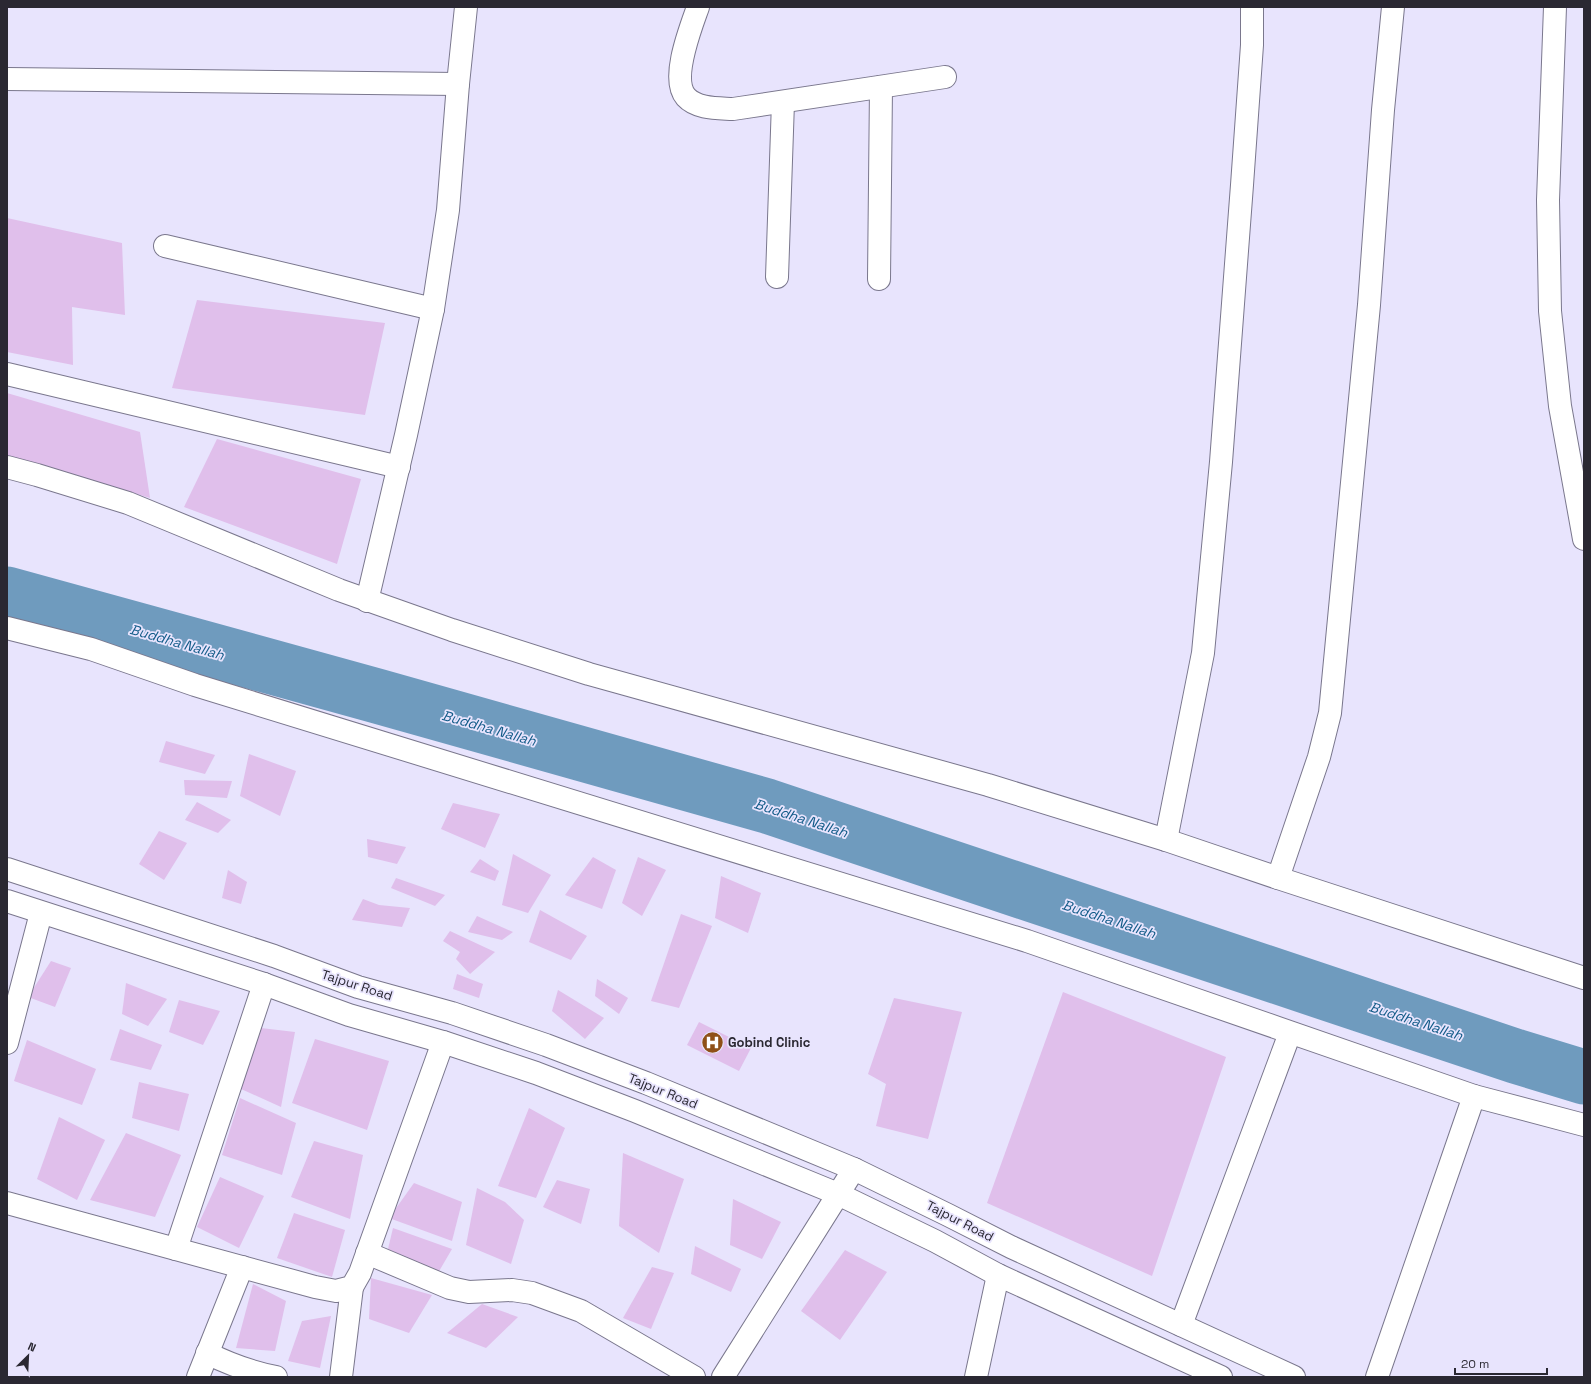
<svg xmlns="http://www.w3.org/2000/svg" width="1591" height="1384" font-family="'Space Grotesk',sans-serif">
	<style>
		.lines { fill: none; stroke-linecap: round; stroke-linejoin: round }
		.river { stroke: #6f9bbe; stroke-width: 55 }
		.building { fill: #e0bfeb }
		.minor-casing { stroke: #7a778d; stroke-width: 24 }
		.secondary-casing { stroke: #7a778d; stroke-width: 24 }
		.minor { stroke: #fff; stroke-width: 22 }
		.secondary { stroke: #fff; stroke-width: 22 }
		.labels { text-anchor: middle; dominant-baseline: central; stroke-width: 3.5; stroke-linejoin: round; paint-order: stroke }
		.street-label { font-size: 13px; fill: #2a2832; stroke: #e8e4fd }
		.poi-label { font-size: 13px; font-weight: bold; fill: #2a2832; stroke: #e8e4fd; text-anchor: start }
		.water-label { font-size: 14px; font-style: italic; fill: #125b88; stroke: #e8e4fd }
	</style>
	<rect width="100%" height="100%" fill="#e8e4fd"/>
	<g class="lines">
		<path class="river" d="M7,594L377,696L767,806L1515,1056L1584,1077"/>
	</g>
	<g class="building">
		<path d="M7,218L122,243L125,315L72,307L73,365L7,352Z"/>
		<path d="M197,300L385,323L365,415L172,388Z"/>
		<path d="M7,393L140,432L150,498L7,455Z"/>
		<path d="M217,439L361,479L337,564L184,507Z"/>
		<path d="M166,741L215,755L205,774L159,762Z"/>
		<path d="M249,754L296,771L280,816L240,796Z"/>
		<path d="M184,780L232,781L227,798L185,795Z"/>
		<path d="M197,802L231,820L218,833L185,820Z"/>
		<path d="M453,803L500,814L485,848L441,829Z"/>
		<path d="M159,831L187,843L164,880L139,864Z"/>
		<path d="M367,839L406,847L397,864L368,857Z"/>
		<path d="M513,854L551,875L528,913L502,905Z"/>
		<path d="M593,857L616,870L602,909L565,895Z"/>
		<path d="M638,857L666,870L642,916L622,903Z"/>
		<path d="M480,859L499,871L495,881L470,872Z"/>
		<path d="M228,870L247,882L241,904L222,898Z"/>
		<path d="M721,876L761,893L748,933L715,918Z"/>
		<path d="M396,878L445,895L435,906L391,888Z"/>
		<path d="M363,899L379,905L410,908L402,927L352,920Z"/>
		<path d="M540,910L587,936L571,960L529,942Z"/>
		<path d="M681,914L712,926L679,1008L651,1001Z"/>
		<path d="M477,916L513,932L502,940L468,932Z"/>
		<path d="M450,931L495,952L470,974L456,959L460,952L443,941Z"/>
		<path d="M51,961L71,968L55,1007L28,997Z"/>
		<path d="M457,974L483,984L479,998L453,989Z"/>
		<path d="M597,979L628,998L619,1014L595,996Z"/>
		<path d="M126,983L167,999L148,1026L122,1014Z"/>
		<path d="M558,990L604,1018L585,1039L552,1011Z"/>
		<path d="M1063,992L1226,1057L1152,1276L987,1203Z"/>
		<path d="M894,998L962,1012L928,1139L876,1126L886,1084L868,1074Z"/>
		<path d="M179,1000L220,1011L203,1045L169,1032Z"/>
		<path d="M699,1022L751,1048L739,1071L687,1045Z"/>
		<path d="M261,1028L295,1032L281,1107L241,1089Z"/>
		<path d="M120,1029L162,1045L151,1070L110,1060Z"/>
		<path d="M315,1039L389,1061L367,1130L292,1103Z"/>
		<path d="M27,1040L96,1069L82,1105L14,1081Z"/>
		<path d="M139,1082L189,1094L179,1131L132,1118Z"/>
		<path d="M240,1098L296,1123L282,1175L222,1155Z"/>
		<path d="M529,1108L565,1128L536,1198L498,1186Z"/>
		<path d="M59,1117L105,1140L77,1200L37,1179Z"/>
		<path d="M126,1133L181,1155L155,1217L90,1200Z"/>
		<path d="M314,1141L363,1155L350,1219L291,1197Z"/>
		<path d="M623,1153L684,1179L659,1253L619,1226Z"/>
		<path d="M220,1177L264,1196L239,1248L197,1227Z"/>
		<path d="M557,1180L590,1189L581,1224L543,1207Z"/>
		<path d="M414,1183L462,1202L452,1241L389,1218Z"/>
		<path d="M477,1188L505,1202L524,1220L511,1264L466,1245Z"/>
		<path d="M733,1199L781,1222L762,1259L730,1245Z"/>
		<path d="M294,1213L345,1230L332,1277L277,1258Z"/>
		<path d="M393,1228L452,1249L438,1273L388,1249Z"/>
		<path d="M695,1246L741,1269L731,1292L691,1274Z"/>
		<path d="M845,1250L887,1272L840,1340L801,1311Z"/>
		<path d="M652,1267L674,1273L651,1329L623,1318Z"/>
		<path d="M371,1278L432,1295L409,1333L369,1319Z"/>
		<path d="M253,1284L286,1301L275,1351L236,1348Z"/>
		<path d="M482,1304L518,1317L486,1348L447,1333Z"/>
		<path d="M331,1316L320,1368L288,1361L302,1321Z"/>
	</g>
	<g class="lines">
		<defs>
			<g id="minor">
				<path d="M698,7C691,27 670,79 686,97C697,109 718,108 733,109L945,77"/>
				<path d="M1555,7L1548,200L1550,311L1560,406L1584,539"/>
				<path d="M7,79L458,84"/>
				<path d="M165,246L433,309"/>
				<path d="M777,277L783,102"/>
				<path d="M879,279L881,87"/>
				<path d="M7,374L399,467"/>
				<path d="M7,467L37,475L128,503L339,590L452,630L589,674L988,785L1166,840L1278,878L1584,978"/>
				<path d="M367,601L406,435L433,309L448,210L458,84L466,7"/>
				<path d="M7,628L91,649L195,685L1027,941L1474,1096L1584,1125"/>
				<path d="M1166,840L1203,653L1221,462L1242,185L1252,45V7"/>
				<path d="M1278,878L1319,757L1330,713L1369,305L1383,110L1393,7"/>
				<path d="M7,1043L41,913"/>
				<path d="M7,1203L315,1287L336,1291L352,1287L360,1273L443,1042"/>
				<path d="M176,1249L264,984"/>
				<path d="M367,1253L450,1288L469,1292L512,1290L532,1293L581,1311L694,1377"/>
				<path d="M1181,1325L1290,1033"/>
				<path d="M207,1353C231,1365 250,1372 276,1377"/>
				<path d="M198,1377L242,1267"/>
				<path d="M341,1377L352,1287"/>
				<path d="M723,1377L854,1169"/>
				<path d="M976,1377L998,1275"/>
				<path d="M1377,1377L1474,1096"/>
			</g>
			<g id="secondary">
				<path d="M7,869L274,956L358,987L452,1013L546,1045L646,1083L854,1169L948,1215L1011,1247L1294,1377"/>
				<path d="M7,901L264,984L349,1015L443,1042L536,1073L635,1111L838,1194L935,1241L998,1275L1221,1377"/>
			</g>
		</defs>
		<use href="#minor" class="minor-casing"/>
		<use href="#secondary" class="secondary-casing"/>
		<use href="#minor" class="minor"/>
		<use href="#secondary" class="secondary"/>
	</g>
	<defs>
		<symbol id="hospital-disc" viewBox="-11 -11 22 22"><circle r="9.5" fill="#8f5018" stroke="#e8e4fd"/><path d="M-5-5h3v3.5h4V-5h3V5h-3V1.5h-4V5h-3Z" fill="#fff"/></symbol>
	</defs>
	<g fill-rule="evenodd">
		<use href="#hospital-disc" x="700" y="1030" width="25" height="25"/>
	</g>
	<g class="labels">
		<g class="street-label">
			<text transform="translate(357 985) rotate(18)">Tajpur Road</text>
			<text transform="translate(663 1091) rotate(22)">Tajpur Road</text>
			<text transform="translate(960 1221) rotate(27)">Tajpur Road</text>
		</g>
		<g class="poi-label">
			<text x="728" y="1042">Gobind Clinic</text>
		</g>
		<g class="water-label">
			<text transform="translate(177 642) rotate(16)">Buddha Nallah</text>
			<text transform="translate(489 728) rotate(16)">Buddha Nallah</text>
			<text transform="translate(801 818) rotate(18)">Buddha Nallah</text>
			<text transform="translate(1109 919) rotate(18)">Buddha Nallah</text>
			<text transform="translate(1416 1021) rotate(18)">Buddha Nallah</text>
		</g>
	</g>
	<rect width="1591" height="1384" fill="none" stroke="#2a2832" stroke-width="16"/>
	<g transform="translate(28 1356) rotate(24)" stroke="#e8e4fd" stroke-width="3" paint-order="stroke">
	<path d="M0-3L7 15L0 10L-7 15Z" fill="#2a2832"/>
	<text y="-6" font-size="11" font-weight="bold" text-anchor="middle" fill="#2a2832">N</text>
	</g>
	<path d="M1455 1368v6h92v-6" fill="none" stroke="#2a2832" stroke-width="2"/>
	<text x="1461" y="1368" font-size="12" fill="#2a2832" stroke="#e8e4fd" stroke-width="3" paint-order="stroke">20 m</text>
</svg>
